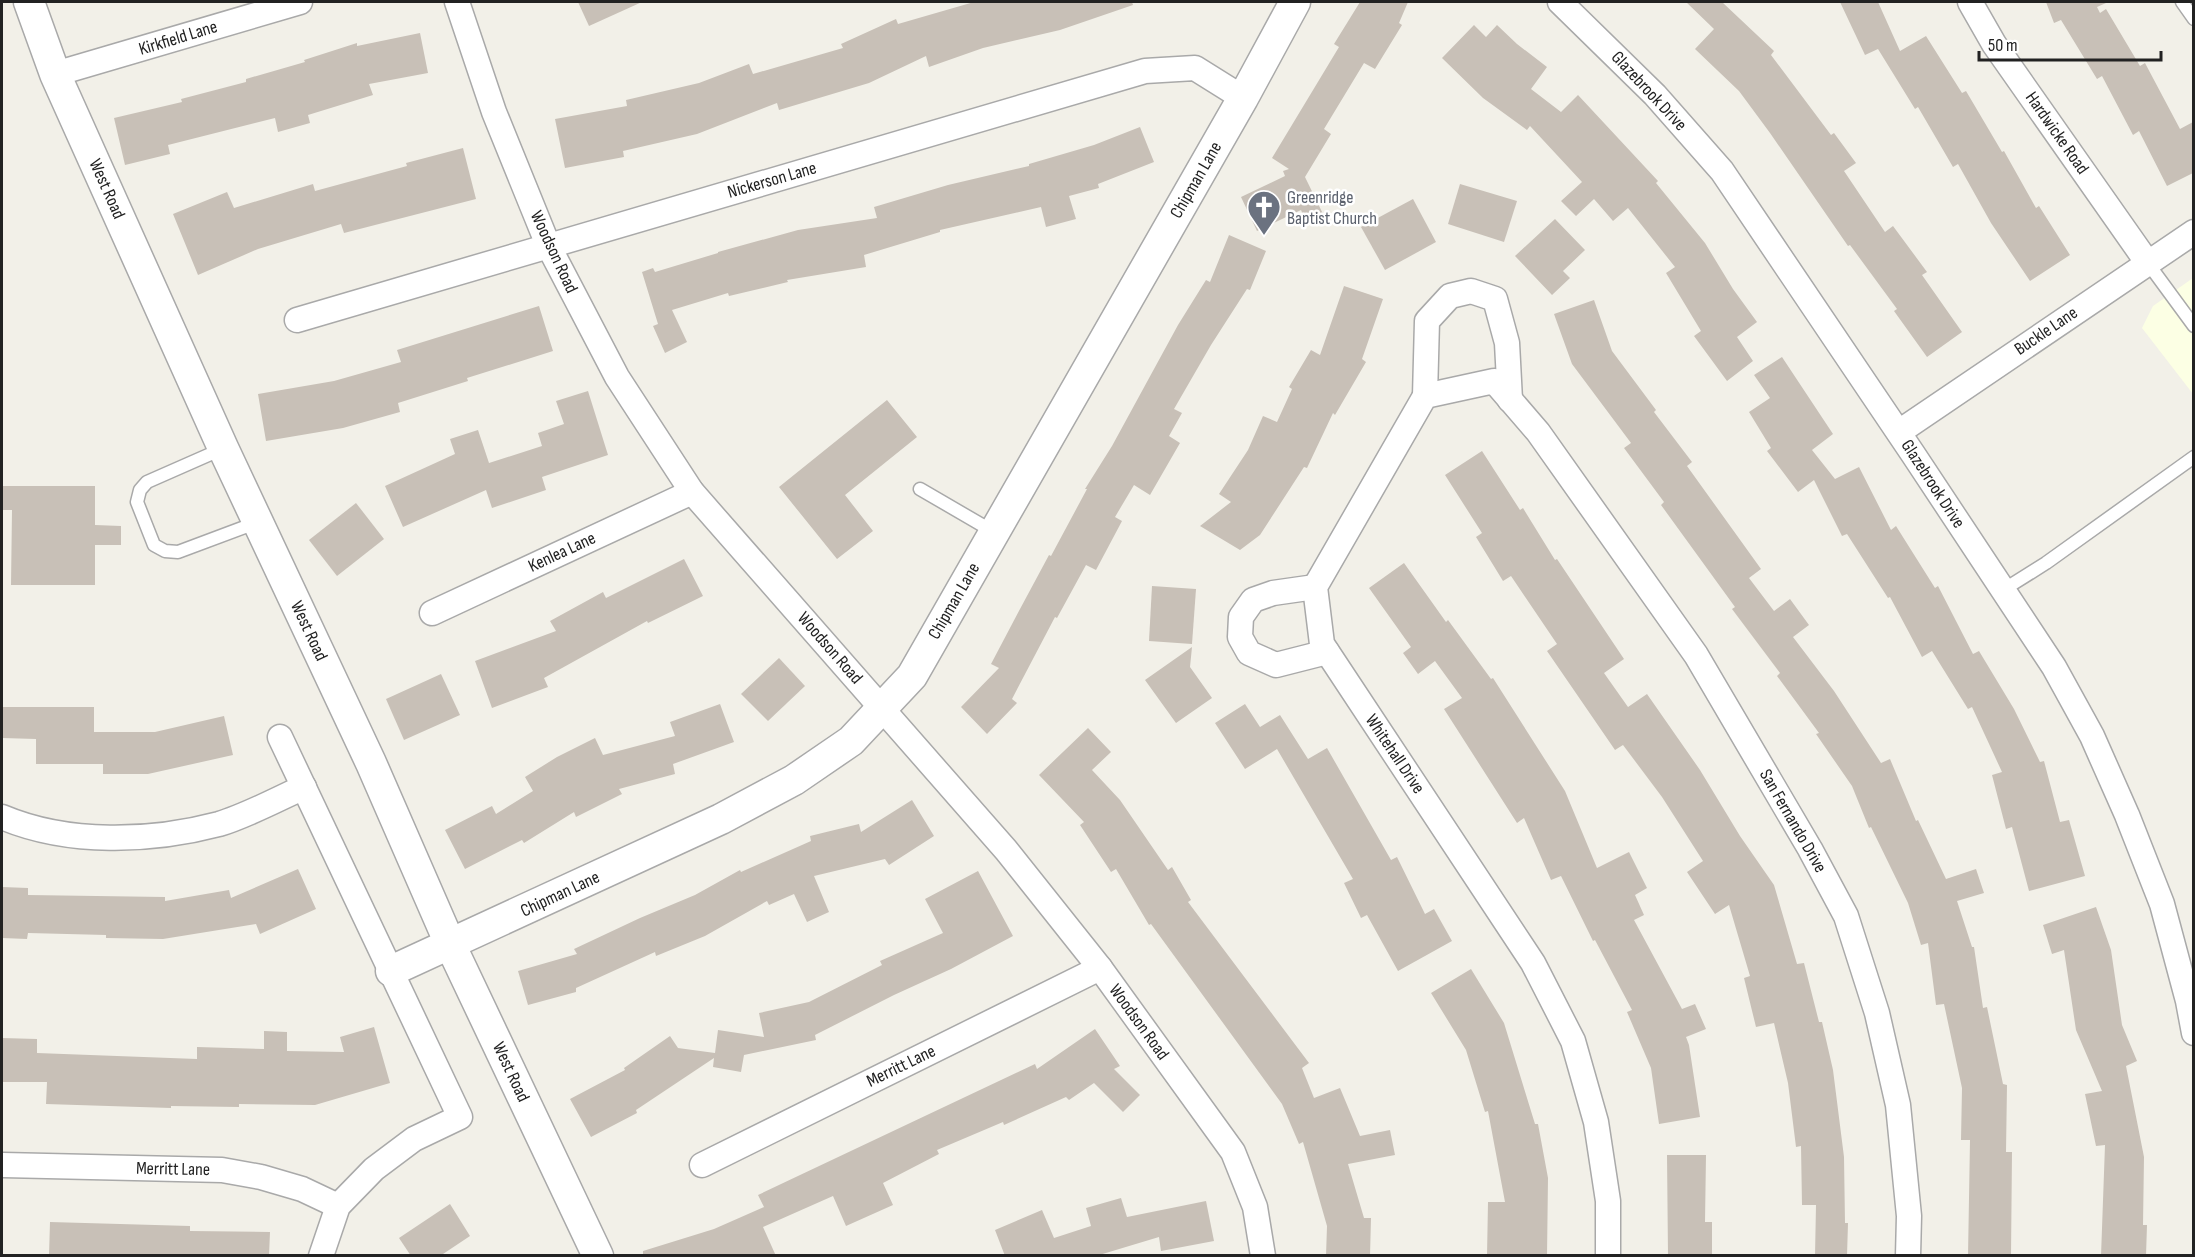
<svg xmlns="http://www.w3.org/2000/svg" width="2195" height="1257" font-family="'Sofia Sans Condensed',sans-serif">
	<style>
		.education { fill: #fcffe4 }
		.building { fill: #c8c0b7 }
		.lines { fill: none; stroke-linecap: round; stroke-linejoin: round }
		.service-casing { stroke: #a9a9a9; stroke-width: 15 }
		.minor-casing { stroke: #a9a9a9; stroke-width: 27 }
		.tertiary-casing { stroke: #a9a9a9; stroke-width: 33 }
		.service { stroke: #fff; stroke-width: 12 }
		.minor { stroke: #fff; stroke-width: 24 }
		.tertiary { stroke: #fff; stroke-width: 30 }
		.labels { text-anchor: middle; dominant-baseline: central; stroke-width: 5; stroke-linejoin: round; paint-order: stroke }
		.street-label { font-size: 18px; fill: #222; stroke: #fff }
		.worship-label { font-size: 18px; fill: #5b616d; stroke: #fff; text-anchor: start }
	</style>
	<rect width="100%" height="100%" fill="#f2f0e8"/>
	<path class="education" d="M2193,278V394L2142,328L2153,306Z"/>
	<g class="building">
		<path d="M578,2H642L589,26Z"/>
		<path d="M974,2H1132L1133,5L1060,30L983,48L929,67L926,56L869,83L779,110L777,103L697,134L623,151L624,157L565,168L555,119L627,106L626,100L699,83L749,64L753,74L843,48L841,44L896,19L898,24Z"/>
		<path d="M1360,2H1408L1399,23L1402,25L1375,69L1364,63L1324,129L1331,134L1305,177L1324,216L1307,224L1301,210L1257,231L1241,197L1285,176L1283,171L1289,169L1272,158L1339,47L1334,44Z"/>
		<path d="M1686,2H1722L1774,51L1771,55L1831,135L1834,133L1856,163L1844,171L1885,232L1893,226L1927,272L1922,275L1962,332L1927,357L1894,311L1897,309L1850,245L1848,246L1770,133L1739,91L1695,49L1714,29Z"/>
		<path d="M1840,2H1878L1900,51L1926,36L1962,93L1966,91L2002,152L2004,151L2036,208L2039,206L2070,255L2030,281L1991,223L1958,164L1953,167L1918,107L1915,109L1878,49L1865,55Z"/>
		<path d="M2046,2H2106V3L2097,7L2100,13L2106,9L2140,66L2145,63L2180,129L2193,122V173L2167,186L2139,131L2133,135L2102,76L2097,79L2061,20L2054,23Z"/>
		<path d="M1474,25L1486,37L1497,25L1517,44L1547,67L1531,89L1561,112L1578,95L1658,181L1656,183L1705,243L1733,289L1757,322L1737,337L1753,361L1727,381L1694,336L1701,331L1666,273L1675,267L1628,208L1613,221L1594,199L1576,216L1561,201L1582,182L1530,126L1527,130L1483,98L1442,58Z"/>
		<path d="M420,33L428,73L369,84L373,95L308,115L310,123L278,132L275,118L168,145L170,154L125,165L114,118L182,102L181,99L246,82V79L305,62L304,60L357,43V46Z"/>
		<path d="M1140,127L1154,162L1098,184L1099,188L1069,196L1076,219L1046,227L1041,207L940,230V232L864,255L866,267L787,280L788,282L729,296L728,293L672,310L687,342L665,353L653,326L658,324L642,272L653,268L655,272L718,253V252L798,230L877,218L874,207L948,185L1029,166V164L1094,145Z"/>
		<path d="M463,148L476,199L344,233L341,224L258,249L198,275L173,214L227,192L234,208L313,184L315,191L407,166L406,163Z"/>
		<path d="M1460,184L1517,201L1504,242L1448,224Z"/>
		<path d="M1413,199L1436,242L1385,270L1361,227Z"/>
		<path d="M1555,219L1585,250L1563,271L1570,278L1552,295L1515,256Z"/>
		<path d="M1229,235L1266,251L1250,290L1247,289L1211,345L1174,409L1182,413L1169,436L1180,443L1150,495L1134,485L1115,517L1122,521L1096,570L1086,565L1057,618L1055,617L1012,699L1017,703L987,734L961,707L999,668L991,664L1020,609L1049,555L1051,556L1087,489H1085L1112,446L1178,325L1206,280L1210,282Z"/>
		<path d="M1344,286L1383,299L1362,359L1366,362L1335,415L1333,413L1307,468L1304,467L1260,535L1240,550L1200,526L1231,502L1219,494L1248,450L1263,416L1277,422L1292,389L1289,387L1311,350L1320,355Z"/>
		<path d="M1594,300L1612,351L1656,410L1654,412L1692,462L1687,466L1761,569L1749,578L1774,611L1790,599L1809,625L1793,637L1834,691L1881,763L1890,759L1916,821L1918,820L1946,879L1976,869L1984,893L1957,901L1972,947H1974L1983,1008L1987,1007L2003,1084L2007,1085L2006,1152H2012L2011,1256H1968L1970,1140H1961L1962,1088L1944,1004L1936,1005L1928,943L1921,945L1908,903L1871,827L1869,828L1852,786L1816,734L1819,733L1777,676L1780,673L1732,609L1735,607L1661,505L1664,502L1624,448L1631,443L1572,364L1554,314Z"/>
		<path d="M539,306L553,351L467,378L468,381L398,403L400,412L343,428L266,441L258,394L334,381L401,362L397,350Z"/>
		<path d="M1782,357L1833,434L1812,450L1835,479L1859,467L1891,530L1896,526L1935,588L1938,586L1973,654L1979,651L2014,709L2040,762L2044,761L2060,822L2069,820L2085,876L2029,891L2012,827L2006,829L1992,775L2002,772L1972,707L1968,709L1932,651L1922,657L1890,597L1888,598L1847,534L1842,536L1814,480L1798,492L1767,451L1771,448L1749,412L1770,398L1754,375Z"/>
		<path d="M588,391L608,455L542,477L546,490L492,508L486,490L403,527L385,486L455,454L450,439L478,430L489,463L542,446L538,433L564,424L556,401Z"/>
		<path d="M887,400L917,437L845,495L873,531L837,559L779,487Z"/>
		<path d="M1482,451L1520,510L1523,508L1555,560L1557,559L1624,659L1604,673L1628,707L1647,694L1700,770L1740,836L1774,885L1797,964L1804,963L1819,1022H1822L1833,1070L1844,1157L1845,1223H1848L1847,1256H1815L1816,1205H1802L1801,1146L1796,1147L1788,1083L1774,1023L1756,1027L1744,978L1750,976L1729,905L1715,914L1687,872L1703,861L1662,797L1623,745L1615,750L1547,651L1557,644L1511,576L1503,581L1476,537L1482,533L1445,475Z"/>
		<path d="M2,486H95V525L121,526V545H95V585H11L12,510H2Z"/>
		<path d="M356,503L384,539L337,576L309,540Z"/>
		<path d="M684,559L703,596L648,623L647,621L544,678L548,687L492,708L475,661L556,631L550,621L603,592L606,598Z"/>
		<path d="M1404,563L1446,622L1448,620L1491,679L1493,678L1565,791L1597,868L1629,852L1647,888L1635,895L1644,915L1634,920L1682,1009L1695,1004L1706,1029L1686,1037L1689,1045L1700,1117L1659,1124L1651,1068L1627,1012L1632,1010L1595,940L1593,941L1561,876L1551,880L1524,818L1517,823L1444,709L1462,698L1435,661L1418,674L1403,653L1411,647L1369,588Z"/>
		<path d="M1152,586L1196,589L1192,644L1149,641Z"/>
		<path d="M1192,647L1190,667L1212,698L1176,723L1145,680Z"/>
		<path d="M779,658L805,686L768,721L741,694Z"/>
		<path d="M441,674L460,715L404,740L386,699Z"/>
		<path d="M720,704L734,742L673,764L675,774L619,789L622,794L576,817L574,812L524,843L522,840L465,869L445,830L492,806L496,814L533,791L525,777L557,757L595,738L603,755L675,736L670,722Z"/>
		<path d="M1245,704L1260,727L1280,715L1308,759L1327,748L1391,860L1397,857L1425,914L1434,909L1452,941L1398,971L1367,915L1361,918L1344,883L1353,879L1277,749L1245,769L1215,723Z"/>
		<path d="M2,707H94V732H155L224,716L233,755L148,774H103V764H36V739L2,738Z"/>
		<path d="M1088,728L1111,752L1092,770L1120,800L1168,870L1172,867L1191,900L1188,902L1309,1063L1302,1068L1314,1098L1340,1088L1360,1136L1390,1130L1395,1155L1348,1164L1364,1218H1371L1370,1256H1326L1327,1226L1303,1142L1299,1144L1282,1104L1151,924L1149,925L1116,869L1111,872L1080,825L1084,822L1039,775Z"/>
		<path d="M912,800L934,836L889,865L885,859L814,876L829,912L807,922L794,894L769,905L767,901L705,936L656,956L655,952L576,988V992L528,1005L518,971L577,954L574,949L640,918L695,895L740,870L741,872L811,841L810,836L859,824L861,832Z"/>
		<path d="M298,869L316,909L260,934L256,924L163,939L106,938V935L28,933L27,939L2,938V887L28,888V895L165,897V901L229,890L231,898Z"/>
		<path d="M978,871L1013,936L951,969L894,995L815,1035L816,1040L744,1055L741,1072L713,1067L714,1058L636,1110L637,1113L591,1137L570,1099L625,1070L624,1068L670,1036L678,1048L715,1053L718,1030L764,1037L759,1013L809,1002L882,965L880,961L943,933L925,899Z"/>
		<path d="M2096,907L2111,950L2122,1025L2137,1061L2126,1066L2144,1157L2143,1225H2147L2146,1256H2101L2105,1145L2096,1146L2085,1094L2102,1091L2076,1030L2064,950L2052,954L2043,925Z"/>
		<path d="M1471,969L1504,1023L1535,1124H1538L1548,1178L1547,1256H1487L1488,1202H1505L1488,1111L1485,1112L1466,1050L1431,993Z"/>
		<path d="M374,1027L390,1083L315,1105L239,1104V1107L171,1106V1108L46,1104L47,1082H2V1038L37,1039V1053L197,1059V1047L264,1049V1031L287,1032V1051L344,1052L340,1037Z"/>
		<path d="M1095,1029L1120,1066L1114,1069L1140,1095L1123,1112L1094,1083L1069,1100L1066,1097L1004,1125L1003,1122L937,1150L939,1154L883,1183L893,1205L846,1226L833,1196L763,1227L776,1256H643V1251L714,1229L764,1207L758,1195L1035,1064L1037,1069Z"/>
		<path d="M1667,1155H1706L1705,1222H1712V1256H1668Z"/>
		<path d="M1121,1198L1127,1217L1206,1201L1214,1241L1161,1251L1159,1237L1096,1256H1005L995,1230L1042,1210L1054,1238L1091,1226L1086,1208Z"/>
		<path d="M450,1204L470,1236L440,1256H411L399,1238Z"/>
		<path d="M50,1222L190,1226V1231L270,1232L269,1256H49Z"/>
	</g>
	<g class="lines">
		<defs>
			<g id="service">
				<path d="M2182,2L2194,19"/>
				<path d="M2147,262L2194,326"/>
				<path d="M222,449L147,482L140,490L137,502L154,545L165,551L178,552L258,522"/>
				<path d="M920,489L994,532"/>
				<path d="M2003,590L2046,563L2194,457"/>
			</g>
			<g id="minor">
				<path d="M457,2L494,112L548,245L617,377L692,492L1006,850L1100,968L1233,1152L1255,1207L1263,1256"/>
				<path d="M1560,2L1655,95L1722,171L1913,454L2054,667L2092,736L2127,815L2162,904L2188,1001L2194,1033"/>
				<path d="M1970,2L1994,44L2147,262"/>
				<path d="M55,74L300,2"/>
				<path d="M297,320L1145,71L1195,68L1243,98"/>
				<path d="M1425,396L1427,321L1450,296L1471,291L1495,299L1507,343L1510,400"/>
				<path d="M1899,432L2194,232"/>
				<path d="M1315,587L1273,593L1253,600L1241,617L1240,637L1249,653L1276,665L1327,652"/>
				<path d="M432,613L692,492"/>
				<path d="M280,737L460,1117L414,1139L374,1169L338,1206L321,1256"/>
				<path d="M2,817C68,845 151,842 219,824C246,816 278,799 304,787"/>
				<path d="M3,1165L222,1170L261,1177L302,1189L338,1206"/>
				<path d="M702,1165L1100,968"/>
				<path d="M1608,1256V1201L1596,1122L1573,1041L1533,963L1322,644L1315,587L1425,396L1494,381L1538,432L1696,655L1810,849L1846,916L1877,1013L1898,1105L1909,1216L1908,1256"/>
			</g>
			<g id="tertiary">
				<path d="M29,2L55,74L223,448L371,763L450,944L598,1256"/>
				<path d="M391,971L721,819L794,780L851,741L912,676L1243,98L1295,2"/>
			</g>
		</defs>
		<use href="#service" class="service-casing"/>
		<use href="#minor" class="minor-casing"/>
		<use href="#tertiary" class="tertiary-casing"/>
		<use href="#service" class="service"/>
		<use href="#minor" class="minor"/>
		<use href="#tertiary" class="tertiary"/>
	</g>
	<defs>
		<symbol id="church-pin" viewBox="-11 -11 22 30"><path d="M0 17L-7.5 6A9.5 9.5 0 1 1 7.5 6Z" fill="#6b7280" stroke="#fff"/><path d="M-1.2-6h2.4v3.5h3.3v2.4h-3.3V6h-2.4V-.1h-3.3v-2.4h3.3Z" fill="#fff"/></symbol>
	</defs>
	<g fill-rule="evenodd">
		<use href="#church-pin" x="1245" y="188" width="38" height="52"/>
	</g>
	<g class="labels">
		<g class="street-label">
			<text transform="translate(178 38) rotate(-17)">Kirkfield Lane</text>
			<text transform="translate(1649 91) rotate(47)">Glazebrook Drive</text>
			<text transform="translate(2057 133) rotate(55)">Hardwicke Road</text>
			<text transform="translate(772 180) rotate(-16)">Nickerson Lane</text>
			<text transform="translate(1196 180) rotate(-60)">Chipman Lane</text>
			<text transform="translate(107 189) rotate(66)">West Road</text>
			<text transform="translate(554 252) rotate(65)">Woodson Road</text>
			<text transform="translate(2046 331) rotate(-34)">Buckle Lane</text>
			<text transform="translate(1933 484) rotate(57)">Glazebrook Drive</text>
			<text transform="translate(562 552) rotate(-25)">Kenlea Lane</text>
			<text transform="translate(954 601) rotate(-60)">Chipman Lane</text>
			<text transform="translate(309 631) rotate(65)">West Road</text>
			<text transform="translate(830 648) rotate(49)">Woodson Road</text>
			<text transform="translate(1395 754) rotate(56)">Whitehall Drive</text>
			<text transform="translate(1793 821) rotate(60)">San Fernando Drive</text>
			<text transform="translate(560 894) rotate(-25)">Chipman Lane</text>
			<text transform="translate(1139 1022) rotate(54)">Woodson Road</text>
			<text transform="translate(901 1066) rotate(-26)">Merritt Lane</text>
			<text transform="translate(511 1072) rotate(65)">West Road</text>
			<text transform="translate(173 1169) rotate(1)">Merritt Lane</text>
		</g>
		<g class="worship-label">
			<text x="1287" y="197">Greenridge<tspan x="1287" dy="21">Baptist Church</tspan></text>
		</g>
	</g>
	<rect width="2195" height="1257" fill="none" stroke="#222222" stroke-width="6"/>
	<path d="M1979 51v9h182v-9" fill="none" stroke="#222222" stroke-width="3"/>
	<text x="1988" y="51" font-size="18" fill="#222222" stroke="#ffffff" stroke-width="4.5" paint-order="stroke">50 m</text>
</svg>
